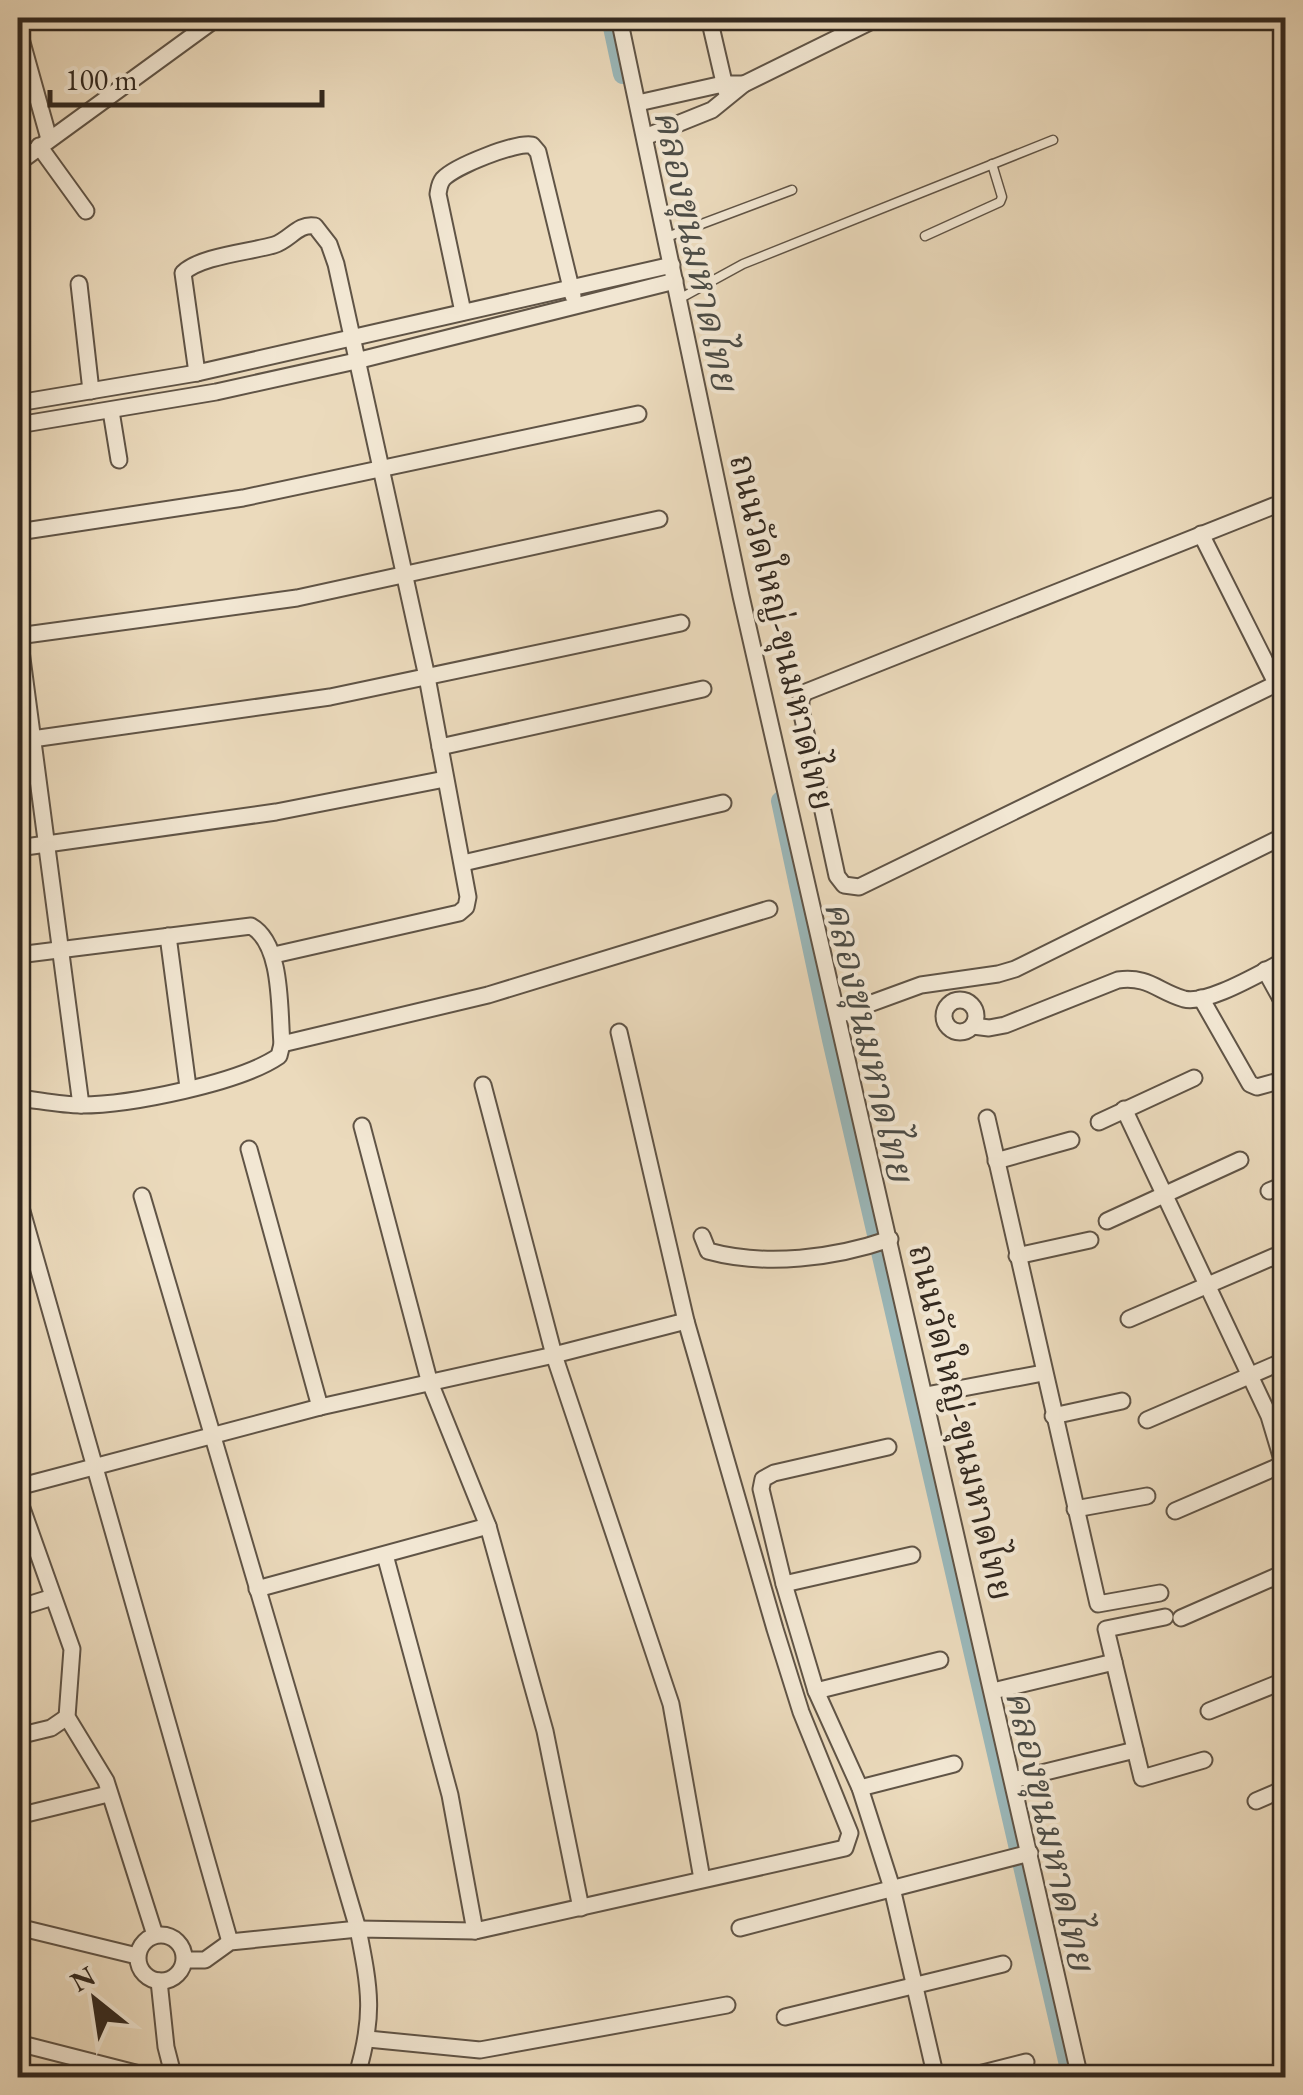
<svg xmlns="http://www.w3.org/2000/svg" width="1303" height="2095" font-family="'EB Garamond','Noto Serif Thai',serif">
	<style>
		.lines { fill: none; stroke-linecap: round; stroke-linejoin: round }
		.canal { stroke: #9bb8ba; stroke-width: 20 }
		.lane-casing { stroke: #605446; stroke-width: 11 }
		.street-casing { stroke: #605446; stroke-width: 19 }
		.lane { stroke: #f2e7d3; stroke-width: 8 }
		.street { stroke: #f2e7d3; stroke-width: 15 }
		.labels { text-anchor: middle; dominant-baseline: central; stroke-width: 8; stroke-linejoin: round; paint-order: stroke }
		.street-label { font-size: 35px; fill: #32281f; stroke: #f2e7d3 }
		.water-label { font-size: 38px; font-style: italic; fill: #4c4c46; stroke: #f2e7d3 }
	</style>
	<rect width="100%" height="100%" fill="#ebdabc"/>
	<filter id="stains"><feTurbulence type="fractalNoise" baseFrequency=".002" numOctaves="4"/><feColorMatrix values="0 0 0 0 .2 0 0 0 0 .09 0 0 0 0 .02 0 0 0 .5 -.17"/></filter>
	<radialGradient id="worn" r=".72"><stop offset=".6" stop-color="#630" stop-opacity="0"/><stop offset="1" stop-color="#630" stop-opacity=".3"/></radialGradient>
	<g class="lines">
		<g class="canal">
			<path d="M611,18L623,74"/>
			<path d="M781,801L832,1040L1072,2078"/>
		</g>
		<defs>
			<g id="lane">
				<path d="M925,236L1000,202L1002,197L992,164"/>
				<path d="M667,237L792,190"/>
				<path d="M679,299L743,264L1053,140"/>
			</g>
			<g id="street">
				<path d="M619,18L741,596L1080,2078"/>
				<path d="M709,18L726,91"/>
				<path d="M18,28L49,139"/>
				<path d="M638,103L723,84H744"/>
				<path d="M645,137L712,110L744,84L878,18"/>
				<path d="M39,146L86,211"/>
				<path d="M18,163L217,18"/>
				<path d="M79,284L91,391"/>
				<path d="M463,312L438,194C439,189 439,184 443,179C455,166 516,142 532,145L538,152L573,296"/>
				<path d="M197,373L183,273C200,256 250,252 274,245C290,240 298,223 315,226L329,244L336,264L427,677L468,897L466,907L459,913L274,955"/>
				<path d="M18,403L197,373L672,265"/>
				<path d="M111,411L119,460"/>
				<path d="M18,425L216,392L356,361L675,281"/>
				<path d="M1286,501L806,692L801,698V710L837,876L844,885L859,887L1286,679"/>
				<path d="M18,532L243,498L638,414"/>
				<path d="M1201,534L1276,683"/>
				<path d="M18,628L81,1105"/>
				<path d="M18,636L297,598L659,519"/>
				<path d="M18,741L330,697L681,623"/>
				<path d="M440,747L703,689"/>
				<path d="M18,848L276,812L445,779"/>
				<path d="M463,863L723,803"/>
				<path d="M168,936L188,1087"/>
				<path d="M18,955L251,926C283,944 279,1011 282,1044L279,1056C240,1083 129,1105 81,1105C60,1105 38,1100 18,1098"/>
				<path d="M1265,970L1286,1008"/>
				<path d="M1201,998L1250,1084L1257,1087L1286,1079"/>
				<circle cx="960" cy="1016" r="16"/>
				<path d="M839,1015L921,985L998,974L1015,969L1286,835"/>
				<path d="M973,1026L989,1028L1005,1025L1118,980C1149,976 1157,991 1184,999C1208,1005 1263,971 1286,960"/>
				<path d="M282,1044L488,995L769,909"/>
				<path d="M483,1085L554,1355L671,1704L702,1879"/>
				<path d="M1124,1109L1269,1416L1286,1473"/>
				<path d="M987,1118L1098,1604L1160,1593"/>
				<path d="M1099,1122L1194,1078"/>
				<path d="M362,1126L429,1380L488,1526L545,1731L581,1908"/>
				<path d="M249,1149L320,1407"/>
				<path d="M996,1161L1071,1140"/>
				<path d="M1269,1191L1286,1184"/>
				<path d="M142,1196L358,1929C370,1990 375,2016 356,2078"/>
				<path d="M18,1197L230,1942"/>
				<path d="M1107,1221L1240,1160"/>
				<path d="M702,1236L708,1251C766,1267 835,1258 890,1239"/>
				<path d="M1017,1256L1090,1240"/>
				<path d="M1129,1319L1280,1254"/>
				<path d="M926,1395L1043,1373"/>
				<path d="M1053,1416L1122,1401"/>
				<path d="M1147,1420L1286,1360"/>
				<path d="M888,1447L774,1473L763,1479L761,1489L784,1584L816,1691L860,1788L892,1888L936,2078"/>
				<path d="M18,1487L320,1407L554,1355L686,1321"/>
				<path d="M18,1497L72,1649L67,1717L106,1781L155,1935"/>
				<path d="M1075,1509L1147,1496"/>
				<path d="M1175,1511L1286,1463"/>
				<path d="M385,1555L450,1795L475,1931"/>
				<path d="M784,1584L912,1555"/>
				<path d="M257,1589L488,1526"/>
				<path d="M18,1608L53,1597"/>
				<path d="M1165,1617L1106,1629L1142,1778L1204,1760"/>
				<path d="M1181,1618L1286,1572"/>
				<path d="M816,1691L940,1660"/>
				<path d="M993,1691L1114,1662"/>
				<path d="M1209,1711L1286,1680"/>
				<path d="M18,1736L51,1728L67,1717"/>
				<path d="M1013,1780L1135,1750"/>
				<path d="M860,1788L954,1764"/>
				<path d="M1256,1801L1286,1788"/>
				<path d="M18,1816L108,1794"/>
				<path d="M18,1927L137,1956"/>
				<path d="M740,1928L1030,1853"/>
				<circle cx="161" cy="1958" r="23"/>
				<path d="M185,1960H205L230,1942L358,1929L475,1931L845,1848L850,1833L801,1712L775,1629L686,1321L619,1032"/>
				<path d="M159,1981L166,2047L174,2078"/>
				<path d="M785,2017L1003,1964"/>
				<path d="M368,2039L480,2050L727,2005"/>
				<path d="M18,2043L155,2078"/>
				<path d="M963,2078L1026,2062"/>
			</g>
		</defs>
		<use href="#lane" class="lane-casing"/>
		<use href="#street" class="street-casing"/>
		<use href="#lane" class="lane"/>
		<use href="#street" class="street"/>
	</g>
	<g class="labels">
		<g class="street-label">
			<text transform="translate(783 632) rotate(77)">ถนนวัดใหญ่-ขุนมหาดไทย</text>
			<text transform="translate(962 1422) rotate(77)">ถนนวัดใหญ่-ขุนมหาดไทย</text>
		</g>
		<g class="water-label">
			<text transform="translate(697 250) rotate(78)">คลองขุนมหาดไทย</text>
			<text transform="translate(870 1041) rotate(77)">คลองขุนมหาดไทย</text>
			<text transform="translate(1051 1830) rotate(77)">คลองขุนมหาดไทย</text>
		</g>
	</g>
	<rect width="1303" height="2095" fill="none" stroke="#ebdabc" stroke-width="60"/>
	<rect x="20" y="20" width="1263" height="2055" fill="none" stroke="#32281f" stroke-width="5"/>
	<rect x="30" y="30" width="1243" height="2035" fill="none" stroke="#32281f" stroke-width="2.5"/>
	<g transform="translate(95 2000) rotate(330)" stroke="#f2e7d3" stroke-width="8" paint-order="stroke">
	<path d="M0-8L18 38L0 25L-18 38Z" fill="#32281f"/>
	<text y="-15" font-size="28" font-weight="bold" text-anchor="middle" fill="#32281f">N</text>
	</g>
	<path d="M50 90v15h272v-15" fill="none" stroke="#32281f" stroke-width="5"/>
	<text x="65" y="90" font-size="30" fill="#32281f" stroke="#f2e7d3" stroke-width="8" paint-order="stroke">100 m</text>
	<rect width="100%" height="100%" filter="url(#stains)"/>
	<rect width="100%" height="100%" fill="url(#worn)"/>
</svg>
